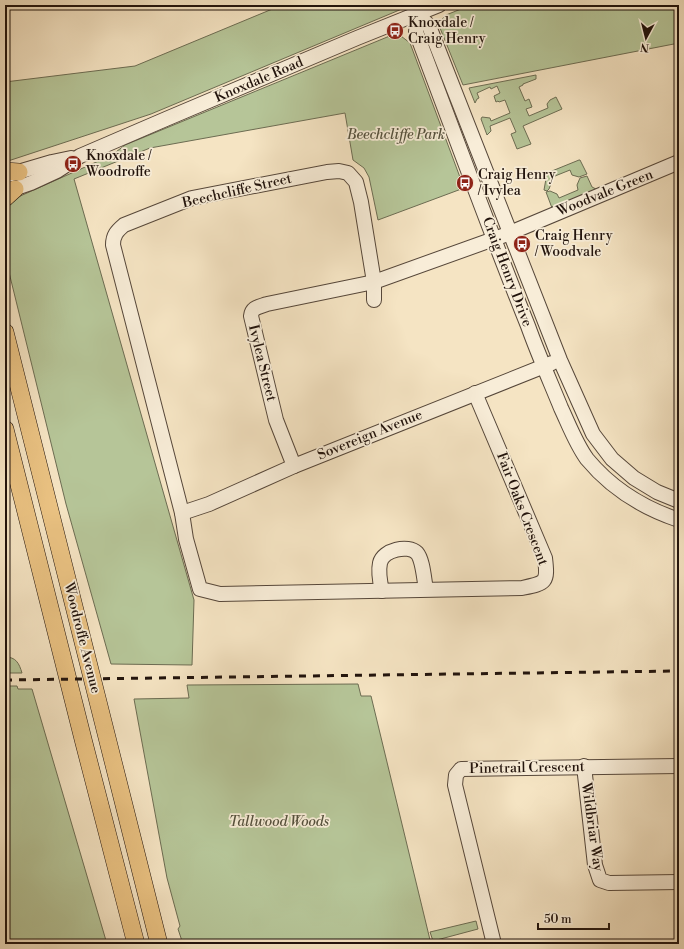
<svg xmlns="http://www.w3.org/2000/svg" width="684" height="949" font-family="'Libre Bodoni',serif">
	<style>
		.green { fill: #b6c598; stroke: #6c6c52 }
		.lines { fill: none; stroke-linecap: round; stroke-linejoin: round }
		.minor-casing { stroke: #56473a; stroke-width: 16 }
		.major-casing { stroke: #21130c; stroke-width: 18 }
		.minor { stroke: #f8edd8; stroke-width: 14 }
		.major { stroke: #eac282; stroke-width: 17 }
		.rail { stroke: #21130c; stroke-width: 3; stroke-dasharray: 7 7; stroke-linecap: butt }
		.labels { text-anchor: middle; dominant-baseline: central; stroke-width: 3.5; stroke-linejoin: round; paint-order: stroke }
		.poi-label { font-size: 14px; fill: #21130c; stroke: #f8edd8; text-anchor: start }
		.street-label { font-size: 14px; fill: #21130c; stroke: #f8edd8 }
		.park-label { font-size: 14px; font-style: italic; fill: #55513d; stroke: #f8edd8 }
	</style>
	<rect width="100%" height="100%" fill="#f5e4c3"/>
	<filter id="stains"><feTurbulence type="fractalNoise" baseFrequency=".005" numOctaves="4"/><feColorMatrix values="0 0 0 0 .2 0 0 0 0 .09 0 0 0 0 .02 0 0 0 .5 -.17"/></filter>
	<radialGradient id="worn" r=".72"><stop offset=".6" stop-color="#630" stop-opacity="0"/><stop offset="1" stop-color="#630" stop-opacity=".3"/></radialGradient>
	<g class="green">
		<path d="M282,5H408L409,6L151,114L5,162V82L135,66Z"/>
		<path d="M471,5H679V43L463,85L438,23L446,15Z"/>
		<path d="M397,33L410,43L464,188L378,220L369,177L364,168L353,160L345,113L150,148L74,179L194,600L192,665L111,664L66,504L5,256V212L7,208L18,197L112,155L125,145Z"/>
		<path d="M536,75V79L523,84V85L519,87L525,101L529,99L532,107L526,109L529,116L548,108L547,104L550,100L556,97L562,109L523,126L531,144L517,149L511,134L516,132L510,118L490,126L491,131L487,135L481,119L482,117L490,118L491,121L510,113L505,100L499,102L498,101L496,102L494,96L500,93L497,86L491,89L490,87L477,93L479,98L477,99L475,103L469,88Z"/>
		<path d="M579,160H580L587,174L579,177L572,175L570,170L550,178L552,181L549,189L547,191L544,190L547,173Z"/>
		<path d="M587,176L592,187L598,190L552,208L546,192L550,191L557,194L559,198L578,190L577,185L580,178Z"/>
		<path d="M5,657C16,657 19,663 22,673H5Z"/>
		<path d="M358,684L361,696H371L431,944H183L178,929L180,926L167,878L134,699L189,698L187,685Z"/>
		<path d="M5,686H17L18,689H32L107,944H5Z"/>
		<path d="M476,921L478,929L433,941L430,932Z"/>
	</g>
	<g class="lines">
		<defs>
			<g id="minor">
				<path d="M418,14L416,32C453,130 489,229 528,326C538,354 550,381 561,408C569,425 576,444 587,459C611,488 643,508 679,520"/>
				<path d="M418,14L429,26L560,360L593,434L612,459L634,478L657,492L679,501"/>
				<path d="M8,175L52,162L71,158"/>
				<path d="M5,192L31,183L57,171L80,156L166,119L357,38L439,5"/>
				<path d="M475,393L545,558C548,583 546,583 522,588L220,594L200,589L186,539L182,513L113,245C113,235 117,231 124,225L192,198L327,172L339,171L348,173L356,182L361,202L374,282L505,235L679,162"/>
				<path d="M294,466L276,420L251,316C252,307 259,307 267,304L374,282V300"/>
				<path d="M182,513L209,504L294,466L552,363"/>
				<path d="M382,591C380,582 378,572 380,563C383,550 408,544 417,553C423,560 424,580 426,589"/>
				<path d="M584,766L595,865L600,880L609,883L679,882"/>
				<path d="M494,944L455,785L456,775L461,769L679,766"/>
			</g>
			<g id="major">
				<path d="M5,171L19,172"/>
				<path d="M5,198L15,189"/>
				<path d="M5,332L159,944"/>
				<path d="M5,429L84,743L136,944"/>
			</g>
		</defs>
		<use href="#minor" class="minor-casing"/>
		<use href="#major" class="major-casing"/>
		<use href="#minor" class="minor"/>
		<use href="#major" class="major"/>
		<path class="rail" d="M5,680L679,671"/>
	</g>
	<defs>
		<symbol id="bus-disc" viewBox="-11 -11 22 22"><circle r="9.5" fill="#8f2418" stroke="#f8edd8"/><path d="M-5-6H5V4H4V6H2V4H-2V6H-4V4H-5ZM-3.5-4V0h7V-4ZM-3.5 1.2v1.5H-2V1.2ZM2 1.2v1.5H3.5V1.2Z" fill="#fff"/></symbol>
	</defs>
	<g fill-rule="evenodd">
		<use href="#bus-disc" x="385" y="21" width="20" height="20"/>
		<use href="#bus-disc" x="63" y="154" width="20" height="20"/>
		<use href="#bus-disc" x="455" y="173" width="20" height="20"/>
		<use href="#bus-disc" x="512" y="234" width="20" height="20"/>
	</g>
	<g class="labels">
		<g class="poi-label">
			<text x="408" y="23">Knoxdale /<tspan x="408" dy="16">Craig Henry</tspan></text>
			<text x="86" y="156">Knoxdale /<tspan x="86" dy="16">Woodroffe</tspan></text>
			<text x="478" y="175">Craig Henry<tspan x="478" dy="16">/ Ivylea</tspan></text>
			<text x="535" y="236">Craig Henry<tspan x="535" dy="16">/ Woodvale</tspan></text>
		</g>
		<g class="street-label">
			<text transform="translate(259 80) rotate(-23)">Knoxdale Road</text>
			<text transform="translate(237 191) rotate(-13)">Beechcliffe Street</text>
			<text transform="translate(605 193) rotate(-22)">Woodvale Green</text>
			<text transform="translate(507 272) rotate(69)">Craig Henry Drive</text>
			<text transform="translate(262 363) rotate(76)">Ivylea Street</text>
			<text transform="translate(370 435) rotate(-22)">Sovereign Avenue</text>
			<text transform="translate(522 509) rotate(69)">Fair Oaks Crescent</text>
			<text transform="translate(82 638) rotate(76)">Woodroffe Avenue</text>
			<text transform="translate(527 768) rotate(-1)">Pinetrail Crescent</text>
			<text transform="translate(592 827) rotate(82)">Wildbriar Way</text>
		</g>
		<g class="park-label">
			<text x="396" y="135">Beechcliffe Park</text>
			<text x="279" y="822">Tallwood Woods</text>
		</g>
	</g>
	<rect width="684" height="949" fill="none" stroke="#f5e4c3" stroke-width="20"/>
	<rect x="6" y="6" width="672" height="937" fill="none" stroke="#21130c" stroke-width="2"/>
	<rect x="10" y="10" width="664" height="929" fill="none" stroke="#21130c"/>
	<g transform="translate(646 38) rotate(187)" stroke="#f8edd8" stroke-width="3" paint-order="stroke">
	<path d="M0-3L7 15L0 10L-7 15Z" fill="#21130c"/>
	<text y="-6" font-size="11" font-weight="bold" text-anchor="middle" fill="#21130c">N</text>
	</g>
	<path d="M538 923v6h71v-6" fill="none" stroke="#21130c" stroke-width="2"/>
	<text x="544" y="923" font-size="12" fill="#21130c" stroke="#f8edd8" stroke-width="3" paint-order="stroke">50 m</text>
	<rect width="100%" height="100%" filter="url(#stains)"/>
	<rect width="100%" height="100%" fill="url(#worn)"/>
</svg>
